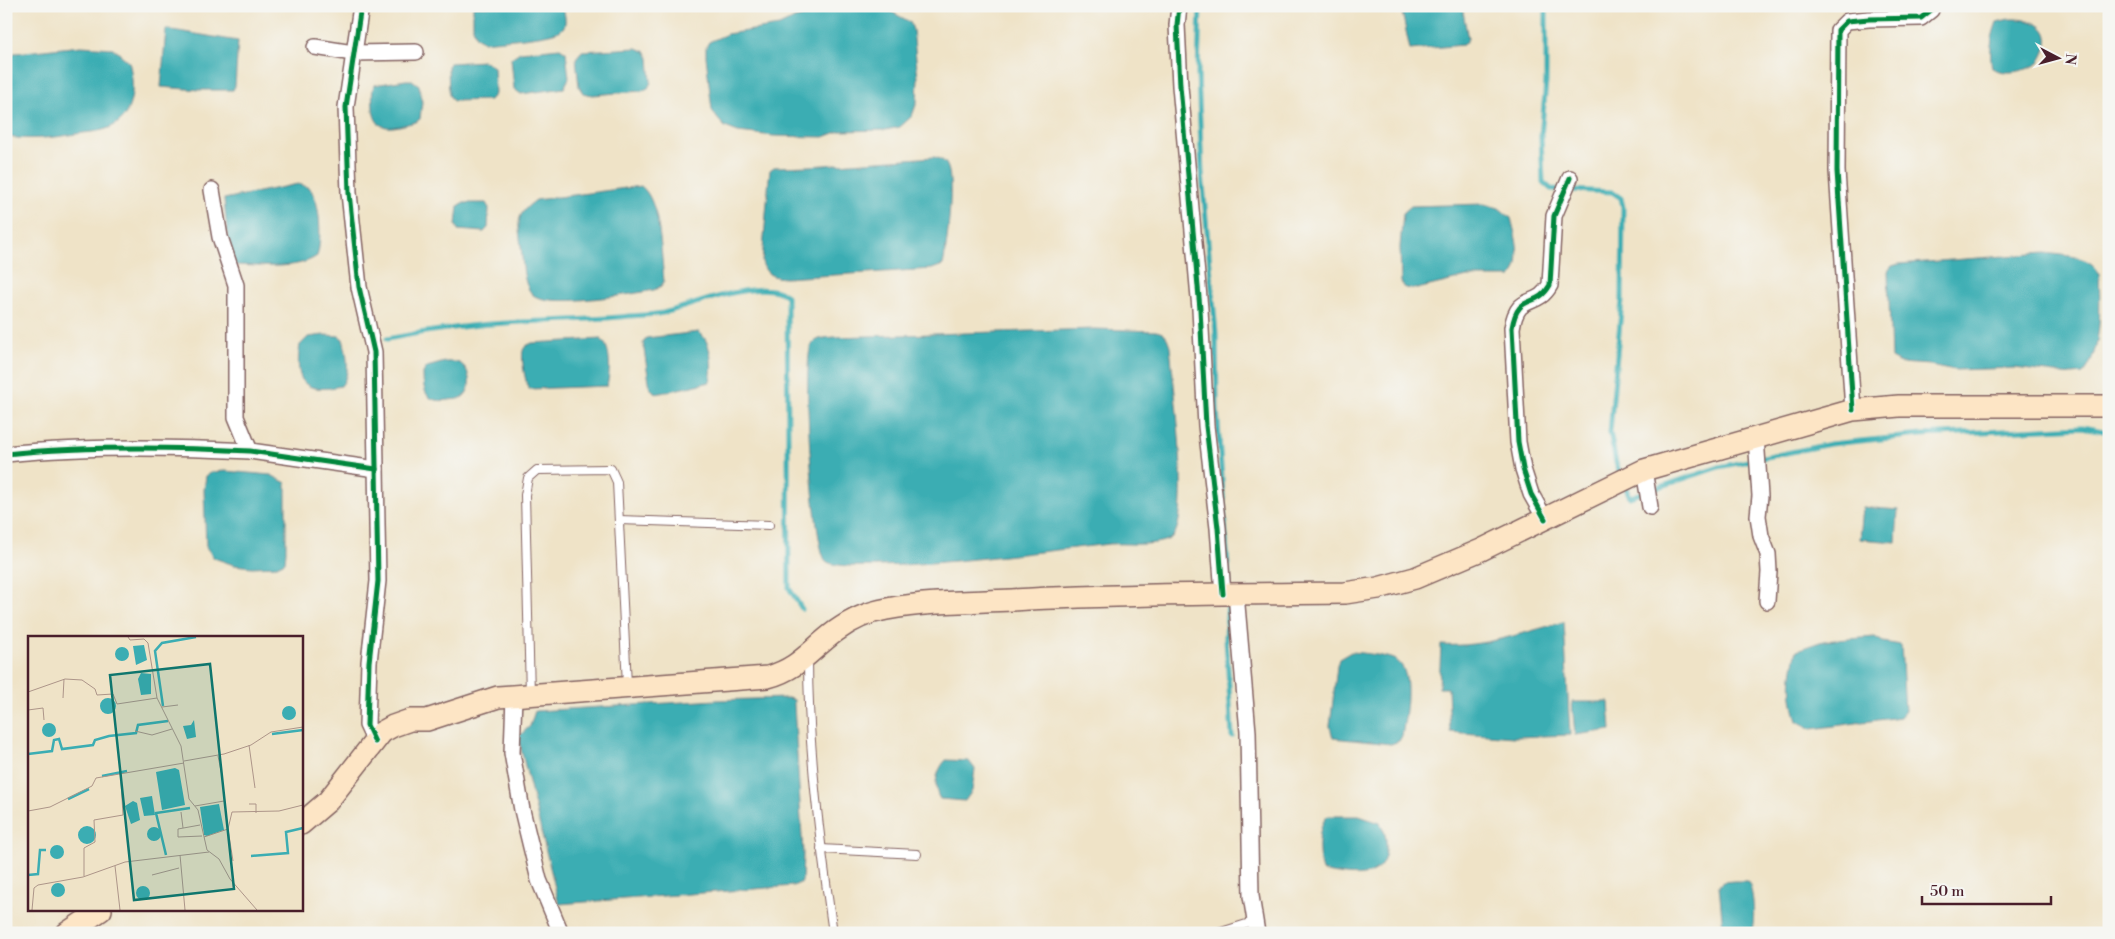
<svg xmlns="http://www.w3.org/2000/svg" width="2115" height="939" font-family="'Libre Bodoni',serif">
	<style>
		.water { fill: #3badb3; stroke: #42666f }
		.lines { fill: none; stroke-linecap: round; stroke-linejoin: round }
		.stream { stroke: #3badb3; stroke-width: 5 }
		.lane-casing { stroke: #846462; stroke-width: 10 }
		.street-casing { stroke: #846462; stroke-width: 18 }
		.secondary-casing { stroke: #846462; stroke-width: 24 }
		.lane { stroke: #fff; stroke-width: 8 }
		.street { stroke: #fff; stroke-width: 15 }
		.secondary { stroke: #fde5c5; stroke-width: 21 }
		.cycleway-casing { stroke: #f6f6f2; stroke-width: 8 }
		.cycleway { stroke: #00873e; stroke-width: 5 }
		.inset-river { fill: none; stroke: #3badb3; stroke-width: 2.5 }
		.inset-road { fill: none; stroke: #ad9589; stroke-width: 1 }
		.view { fill: #0f766e; fill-opacity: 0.15; stroke: #0f766e; stroke-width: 2.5 }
		.inset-edge { fill: none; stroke: #4a1f2b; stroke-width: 2.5 }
	</style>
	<rect width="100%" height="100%" fill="#f6f6f2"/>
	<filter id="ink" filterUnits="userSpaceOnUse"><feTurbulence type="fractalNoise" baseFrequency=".02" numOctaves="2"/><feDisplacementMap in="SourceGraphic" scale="10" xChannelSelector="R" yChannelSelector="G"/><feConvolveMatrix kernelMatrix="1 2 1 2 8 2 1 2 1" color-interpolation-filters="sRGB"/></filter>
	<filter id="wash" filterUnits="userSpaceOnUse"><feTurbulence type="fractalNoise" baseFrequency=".0096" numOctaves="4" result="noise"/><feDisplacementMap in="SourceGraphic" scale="20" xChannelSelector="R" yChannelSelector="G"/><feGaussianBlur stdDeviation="1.12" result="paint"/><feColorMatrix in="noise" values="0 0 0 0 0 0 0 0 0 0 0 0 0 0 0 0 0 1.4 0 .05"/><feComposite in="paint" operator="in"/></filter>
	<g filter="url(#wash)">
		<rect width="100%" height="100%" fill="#efe3c7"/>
		<g class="water">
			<path d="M473,6H563C564,13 568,24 562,29C555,37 497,40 484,42L476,37L473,28Z"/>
			<path d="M848,6H881L910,22L913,30L918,78L917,102L912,116L900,127L886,130L840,131L824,137L774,136L738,132L725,127L717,118L712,110L710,93L706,56V47L709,42L727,34L779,26L794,19Z"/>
			<path d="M1438,6H1462L1468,39L1463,45L1410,50L1402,12Z"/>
			<path d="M2009,19C2041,18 2059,32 2039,63C2026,71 2007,76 1992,68C1989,52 1991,37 1997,22Z"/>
			<path d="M166,29L238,41L235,86L233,90H200L161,87Z"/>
			<path d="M81,46L113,48L129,62C135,83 135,116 111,127C101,132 87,132 76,134C53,138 30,140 6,137V54Z"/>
			<path d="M560,48L566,52L569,78L564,88L521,94L514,89L511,58L520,52Z"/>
			<path d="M637,48L646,52L649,58L651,82L648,88L642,91L592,95L583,93L579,87L576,58L582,51Z"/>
			<path d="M484,61L494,67L495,94L490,100L453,101L449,95L448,66L450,63Z"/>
			<path d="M406,80H412L419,85L422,102L420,119L416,122C397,126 376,136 373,109C373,101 371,93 374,85Z"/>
			<path d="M934,157C941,159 946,161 948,168C954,184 947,248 943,265L932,269L785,278C772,277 766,275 762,262L769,178L770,170L774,167L810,166Z"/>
			<path d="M298,184C301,185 306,186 309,188C321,198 322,243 317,256C296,271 255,265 230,265L224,199Z"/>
			<path d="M641,186C661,201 661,256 664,281L661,286L654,290C633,294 546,309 532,294C522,283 523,260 521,246C518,222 515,215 536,200Z"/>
			<path d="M464,203H486L489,208L488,228L484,232L458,230L456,225L458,206Z"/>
			<path d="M1484,204L1499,208L1511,218C1515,234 1524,263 1511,277H1467L1417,289L1405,288L1401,282L1400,247L1403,213L1411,206Z"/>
			<path d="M2045,253C2063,256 2090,254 2099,273C2100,302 2103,352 2083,374L2072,375L2015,368L1955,370L1930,365L1900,363L1891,358L1888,271L1892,266L1899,264Z"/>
			<path d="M1095,329L1156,331C1166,333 1167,337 1170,346C1173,381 1191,509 1174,535C1171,539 1165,541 1160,542C1143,546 1126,543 1109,544C1080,547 1051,551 1022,554C995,557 840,575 826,561C813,549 802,364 811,346C815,337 827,338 835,337Z"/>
			<path d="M699,332C712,342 713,367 710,382L656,394L650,388L643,343L646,338Z"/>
			<path d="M324,335L339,336L343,339C347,354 351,374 341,386C304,394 294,383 300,345L308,337Z"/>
			<path d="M601,339C612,348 610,374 607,386L529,389C525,382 521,358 523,351C524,346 528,345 532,343Z"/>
			<path d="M445,362C451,362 456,361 461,364C471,370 473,392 461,398C458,400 453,399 449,400C427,403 423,394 423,373L427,367Z"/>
			<path d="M225,471L271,475L286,483V551L285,562L277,566L252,567L234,565L214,558L206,547L204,490L206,476L212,472Z"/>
			<path d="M1863,507L1898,510L1896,542L1860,539Z"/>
			<path d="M1564,622L1570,735L1514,737L1450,732L1448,688H1439L1441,645C1483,648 1524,632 1564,622Z"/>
			<path d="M1875,637L1883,642L1901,645L1905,711L1900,717L1812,729L1797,721C1789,694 1790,677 1797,650L1823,641Z"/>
			<path d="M1351,652C1362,653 1388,655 1397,661C1414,672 1405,719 1402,736L1399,741L1391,744L1333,738L1330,726L1337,666L1339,659Z"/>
			<path d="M788,698L794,700V705L803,853L802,882L793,886L559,904L518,737L530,726L535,711L717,700Z"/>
			<path d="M1572,702H1609L1611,730L1575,735Z"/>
			<path d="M946,760L969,761L975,769L972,791L965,801L940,799C932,787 937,769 946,760Z"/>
			<path d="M1328,816H1359L1380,823C1385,831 1387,840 1386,850C1383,884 1347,876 1322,871C1318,858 1316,825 1328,816Z"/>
			<path d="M1734,881H1747C1754,888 1755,921 1752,930L1729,932L1723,929L1719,885L1723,882Z"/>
		</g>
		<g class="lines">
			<g class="stream">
				<path d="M1200,6L1198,73L1202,173L1216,334L1217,409L1229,582"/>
				<path d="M1546,6V82L1541,137L1543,182L1551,189L1612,192L1621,198L1623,207L1622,300L1610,432L1616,463L1621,476"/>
				<path d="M387,339C431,330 477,324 522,322C558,320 593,320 629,316C640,315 652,315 663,313C692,306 762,276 787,296L789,588L802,609"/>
				<path d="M1624,484L1630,497L1719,467L1830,444L1921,435L2082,427L2109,432"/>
				<path d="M1228,598L1226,638L1232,736"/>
			</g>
		</g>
	</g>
	<g filter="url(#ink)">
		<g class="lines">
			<defs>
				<g id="lane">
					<path d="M619,520L769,525"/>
					<path d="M808,658C808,750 820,842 833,933"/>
					<path d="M530,694L525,495L528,478L537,470L611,469L617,482L627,685"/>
					<path d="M821,849L917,854"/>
					<path d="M1218,933L1256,921"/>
				</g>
				<g id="street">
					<path d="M361,6L346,107L349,193L359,287L374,352L378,581L369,662L367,725L375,742"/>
					<path d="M1179,6L1177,25L1180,86L1200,309L1206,426L1218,528L1223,594"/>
					<path d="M315,47L353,53L416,52"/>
					<path d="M212,190L220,237L236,285V417L250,451"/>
					<path d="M1853,410L1837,171L1838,30L1847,21L1869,19L1921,18L1931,10L1932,6"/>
					<path d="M1756,437L1760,496L1758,516L1761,536L1768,554L1769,572L1767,601"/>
					<path d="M6,454C87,446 169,447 250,451L376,469"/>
					<path d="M1644,470L1650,507"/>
					<path d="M1545,519L1531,494L1523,469L1518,442L1512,328C1518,291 1536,310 1550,285L1554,216L1570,178"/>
					<path d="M1236,594L1248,732L1251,896L1257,933"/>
					<path d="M514,696L512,753L522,810L539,880L561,933"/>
				</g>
				<g id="secondary">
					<path d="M301,824L328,801L382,732L393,726L410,720H427L498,697L768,677C800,668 810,650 836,631C851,620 869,612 887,609C928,601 971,602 1012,600C1123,594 1234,594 1345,593L1378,588L1415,578L1481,550L1644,470L1853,410L1899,406H2109"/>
					<path d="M67,933L101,910"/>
				</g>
			</defs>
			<use href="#lane" class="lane-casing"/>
			<use href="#street" class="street-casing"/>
			<use href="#secondary" class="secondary-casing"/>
			<use href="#lane" class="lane"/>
			<use href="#street" class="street"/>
			<use href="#secondary" class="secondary"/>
			<defs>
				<g id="cycleway">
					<path d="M361,6L346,107L349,193L359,287L374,352L378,581L369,662L367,725L375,742"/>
					<path d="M1179,6L1177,25L1180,86L1200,309L1206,426L1218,528L1223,594"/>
					<path d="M1853,410L1837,171L1838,30L1847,21L1869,19L1921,18L1931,10L1932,6"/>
					<path d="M6,454C87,446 169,447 250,451L376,469"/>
					<path d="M1545,519L1531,494L1523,469L1518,442L1512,328C1518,291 1536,310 1550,285L1554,216L1570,178"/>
				</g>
			</defs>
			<use href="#cycleway" class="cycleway-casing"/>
			<use href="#cycleway" class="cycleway"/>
		</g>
	</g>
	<g transform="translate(28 636)">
		<rect width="275" height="275" fill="#efe3c7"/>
		<path d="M116,9L119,24L108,29L105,10ZM87 18a7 7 0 1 1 14 0a7 7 0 1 1-14 0ZM113,37L123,38V58L113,59L110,43ZM72 70a8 8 0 1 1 16 0a8 8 0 1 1-16 0ZM254 77a7 7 0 1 1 14 0a7 7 0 1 1-14 0ZM166,84L168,101L159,103L155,90L163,89ZM14 94a7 7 0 1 1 14 0a7 7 0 1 1-14 0ZM147,132L151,134L157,169L134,174L128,136ZM124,160L127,179L116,180L112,162ZM105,165L109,167L112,184L103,188L97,170ZM191,168L196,194L179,200L176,199L172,171ZM50 199a9 9 0 1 1 18 0a9 9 0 1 1-18 0ZM119 198a7 7 0 1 1 14 0a7 7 0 1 1-14 0ZM22 216a7 7 0 1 1 14 0a7 7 0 1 1-14 0ZM23 254a7 7 0 1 1 14 0a7 7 0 1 1-14 0ZM108 257a7 7 0 1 1 14 0a7 7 0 1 1-14 0Z" fill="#3badb3"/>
		<path class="inset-river" d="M135,70L127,15L134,7L168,1M244,98L275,94M0,118L24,115L26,104L31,103L34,113L65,109L67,104L81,100L108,97L110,89L140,85M74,140L99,135M40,163L61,153M138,219L128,177L162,172M223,220L260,217L258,196L275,192M0,239L10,238L12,214H18"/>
		<path class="inset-road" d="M100,1L102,4L116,3L120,7L129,62L153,110L161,163L170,174L179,214L191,223L202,243L229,274M0,56L37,43L54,44L67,53L69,59L85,58L89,68L129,62M35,62L36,43M134,71L150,69M0,74L15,72L16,84M107,95L124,99L144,93M221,109L227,152M190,120L194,140M156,125L196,118L223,109L243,96L275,91M221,168H228V177M167,170L196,165M0,175L22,171L64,150L68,142L156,127M153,176L155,192M172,189L150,193V201L174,200M200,193L205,225M176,201L200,193L204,176L251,175L275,169M152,219L157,274M87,230L92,274M124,239L151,232M56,240V212L67,206L66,184L95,179L93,146M4,274L6,252L10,249L55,241L97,226L181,216"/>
		<path class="view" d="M182,28L206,253L106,264L82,39Z"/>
		<rect width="275" height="275" class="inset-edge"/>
	</g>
	<rect width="2115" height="939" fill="none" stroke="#f6f6f2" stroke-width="25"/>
	<g transform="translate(2058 58) rotate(96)" stroke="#f6f6f2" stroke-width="4" paint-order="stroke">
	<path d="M0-4L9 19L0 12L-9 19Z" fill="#4a1f2b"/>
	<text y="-8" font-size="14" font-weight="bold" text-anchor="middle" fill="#4a1f2b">N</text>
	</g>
	<path d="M1922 896v8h129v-8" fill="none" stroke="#4a1f2b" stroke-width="2.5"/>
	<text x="1930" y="896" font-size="15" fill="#4a1f2b" stroke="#f6f6f2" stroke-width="4" paint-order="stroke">50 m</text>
</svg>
